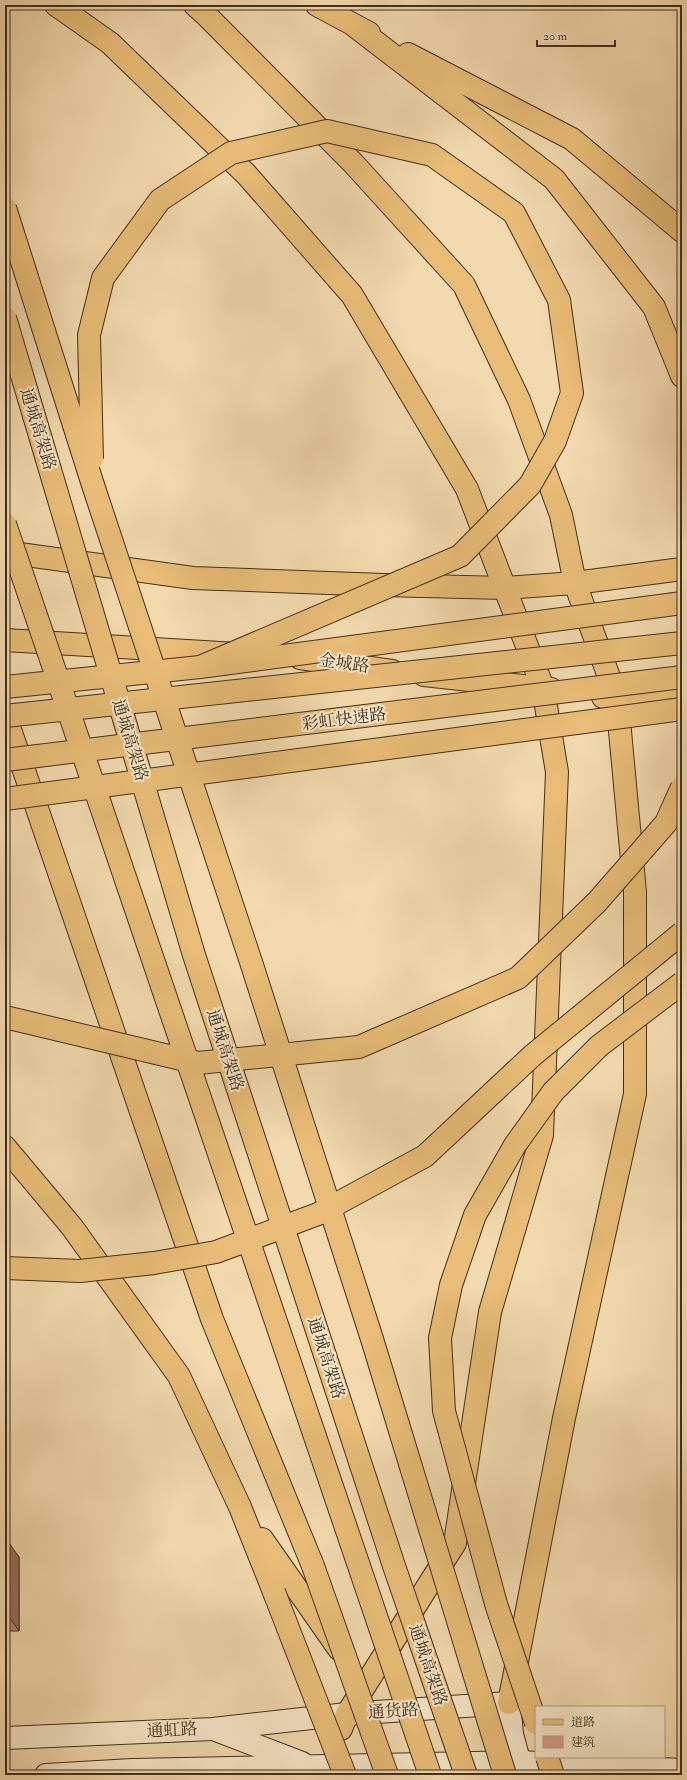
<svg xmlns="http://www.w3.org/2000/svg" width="687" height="1780" font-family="'IM FELL Double Pica','Noto Serif SC',serif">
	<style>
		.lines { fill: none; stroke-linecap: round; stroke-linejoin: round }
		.secondary-casing { stroke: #402f1e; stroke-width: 24 }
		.primary-casing { stroke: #402f1e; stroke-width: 24 }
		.highway-casing { stroke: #402f1e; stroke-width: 24 }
		.secondary { stroke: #f7e7ca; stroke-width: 22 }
		.primary { stroke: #e9bd77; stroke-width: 22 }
		.highway { stroke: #e9bd77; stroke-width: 22 }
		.highway-bridge-casing { stroke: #402f1e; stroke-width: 24; stroke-linecap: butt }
		.highway-bridge { stroke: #e9bd77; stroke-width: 22 }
		.wall { fill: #bd8774; stroke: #402f1e }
		.shaded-wall { fill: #9a6e5e; stroke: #402f1e }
		.building { fill: #dc9d87; stroke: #402f1e }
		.labels { text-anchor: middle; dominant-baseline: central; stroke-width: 4; stroke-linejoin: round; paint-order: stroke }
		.street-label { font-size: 17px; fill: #402f1e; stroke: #f7e7ca }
	</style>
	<rect width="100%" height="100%" fill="#f2daae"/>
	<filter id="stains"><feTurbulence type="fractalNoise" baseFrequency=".005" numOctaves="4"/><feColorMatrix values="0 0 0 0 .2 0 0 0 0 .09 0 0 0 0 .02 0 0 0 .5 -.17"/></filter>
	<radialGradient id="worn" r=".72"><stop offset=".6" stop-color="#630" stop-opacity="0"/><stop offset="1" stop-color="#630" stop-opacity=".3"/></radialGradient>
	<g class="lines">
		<defs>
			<g id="secondary">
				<path d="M216,1730L302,1763"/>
				<path d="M5,1738L213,1729L347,1714L509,1703L512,1734L523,1775"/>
				<path d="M46,1775L132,1770L519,1762L682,1770"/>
			</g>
			<g id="primary">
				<path d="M56,5L110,43L246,174L352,295L467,489L543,688L557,772L542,1135L490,1312L455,1543L347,1714L341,1729"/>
				<path d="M195,5L205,14L353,163L464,285L519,400L561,515L575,583L617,699L635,892V1094L564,1418L509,1703"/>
				<path d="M5,552L193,578L383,585L505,588L575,583L682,569"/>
				<path d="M5,640L237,654"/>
				<path d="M300,658L392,671"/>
				<path d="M424,675L551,689"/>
				<path d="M603,697L617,699H682"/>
			</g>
			<g id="highway">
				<path d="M317,5L369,33"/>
				<path d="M356,27L554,179L654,307L682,376"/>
				<path d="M408,54L572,139L682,231"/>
				<path d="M5,715L212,1319L313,1566"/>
				<path d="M5,1147L72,1227L179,1376L240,1507L274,1592"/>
				<path d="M262,1539L339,1649"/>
			</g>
		</defs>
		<use href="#secondary" class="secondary-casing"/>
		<use href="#primary" class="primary-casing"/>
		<use href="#highway" class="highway-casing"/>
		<use href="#secondary" class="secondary"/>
		<use href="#primary" class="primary"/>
		<use href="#highway" class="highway"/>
		<defs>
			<g id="highway-bridge">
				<path d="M5,208L93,485L252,965L372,1339L505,1775"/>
				<path d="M5,318L194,955L394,1566L466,1775"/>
				<path d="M92,459L89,335L103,278L160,200L231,153L327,131L432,155L514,213L559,300L572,393L555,441L530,485L460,556L200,667"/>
				<path d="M5,524L430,1775"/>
				<path d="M5,687L200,667L682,603"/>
				<path d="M5,716L682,643"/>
				<path d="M5,760L682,677"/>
				<path d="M5,799L682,709"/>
				<path d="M5,1017L198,1063L359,1047L518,978L597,902L666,823L682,787"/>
				<path d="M5,1268L80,1271L154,1263L216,1252L318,1214L425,1156L533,1055L682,933"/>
				<path d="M313,1566L387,1775"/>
				<path d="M274,1592L345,1775"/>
				<path d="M536,1723L496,1604L444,1411L440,1338L451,1285L475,1215L515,1145L553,1092L599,1046L682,983"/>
				<path d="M547,1757L553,1775"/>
			</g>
		</defs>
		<use href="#highway-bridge" class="highway-bridge-casing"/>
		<use href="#highway-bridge" class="highway-bridge"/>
	</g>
	<path class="wall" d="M5,1540L19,1557V1631H5Z"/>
	<path class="shaded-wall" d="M7,1540L19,1557V1631L7,1614Z"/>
	<rect class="building" x="5" y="1540" width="2" height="74"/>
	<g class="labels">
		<g class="street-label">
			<text transform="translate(38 429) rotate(73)">通城高架路</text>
			<text transform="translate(344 663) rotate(8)">金城路</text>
			<text transform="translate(344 719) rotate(-7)">彩虹快速路</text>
			<text transform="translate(130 740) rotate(73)">通城高架路</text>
			<text transform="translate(225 1050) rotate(72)">通城高架路</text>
			<text transform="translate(326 1358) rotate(72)">通城高架路</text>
			<text transform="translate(428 1665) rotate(71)">通城高架路</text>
			<text transform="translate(393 1711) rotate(-4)">通货路</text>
			<text transform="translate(172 1730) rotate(-3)">通虹路</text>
		</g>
	</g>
	<rect width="687" height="1780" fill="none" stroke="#f2daae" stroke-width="20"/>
	<rect x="6" y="6" width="675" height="1768" fill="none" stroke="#402f1e" stroke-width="2"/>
	<rect x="10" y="10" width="667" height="1760" fill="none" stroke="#402f1e"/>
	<rect x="535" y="1706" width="130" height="52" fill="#f7e7ca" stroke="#ae9d85"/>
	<rect x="543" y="1719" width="20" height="6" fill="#e9bd77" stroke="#ae9d85"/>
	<text x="571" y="1726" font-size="12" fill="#402f1e">道路</text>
	<rect x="543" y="1736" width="20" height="12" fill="#dc9d87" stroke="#ae9d85"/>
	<text x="571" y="1746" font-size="12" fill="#402f1e">建筑</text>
	<path d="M537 40v6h78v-6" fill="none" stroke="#402f1e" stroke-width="2"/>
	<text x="543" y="40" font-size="12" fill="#402f1e" stroke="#f7e7ca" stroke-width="3" paint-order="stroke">20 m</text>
	<rect width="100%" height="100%" filter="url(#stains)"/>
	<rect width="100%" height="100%" fill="url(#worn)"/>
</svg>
